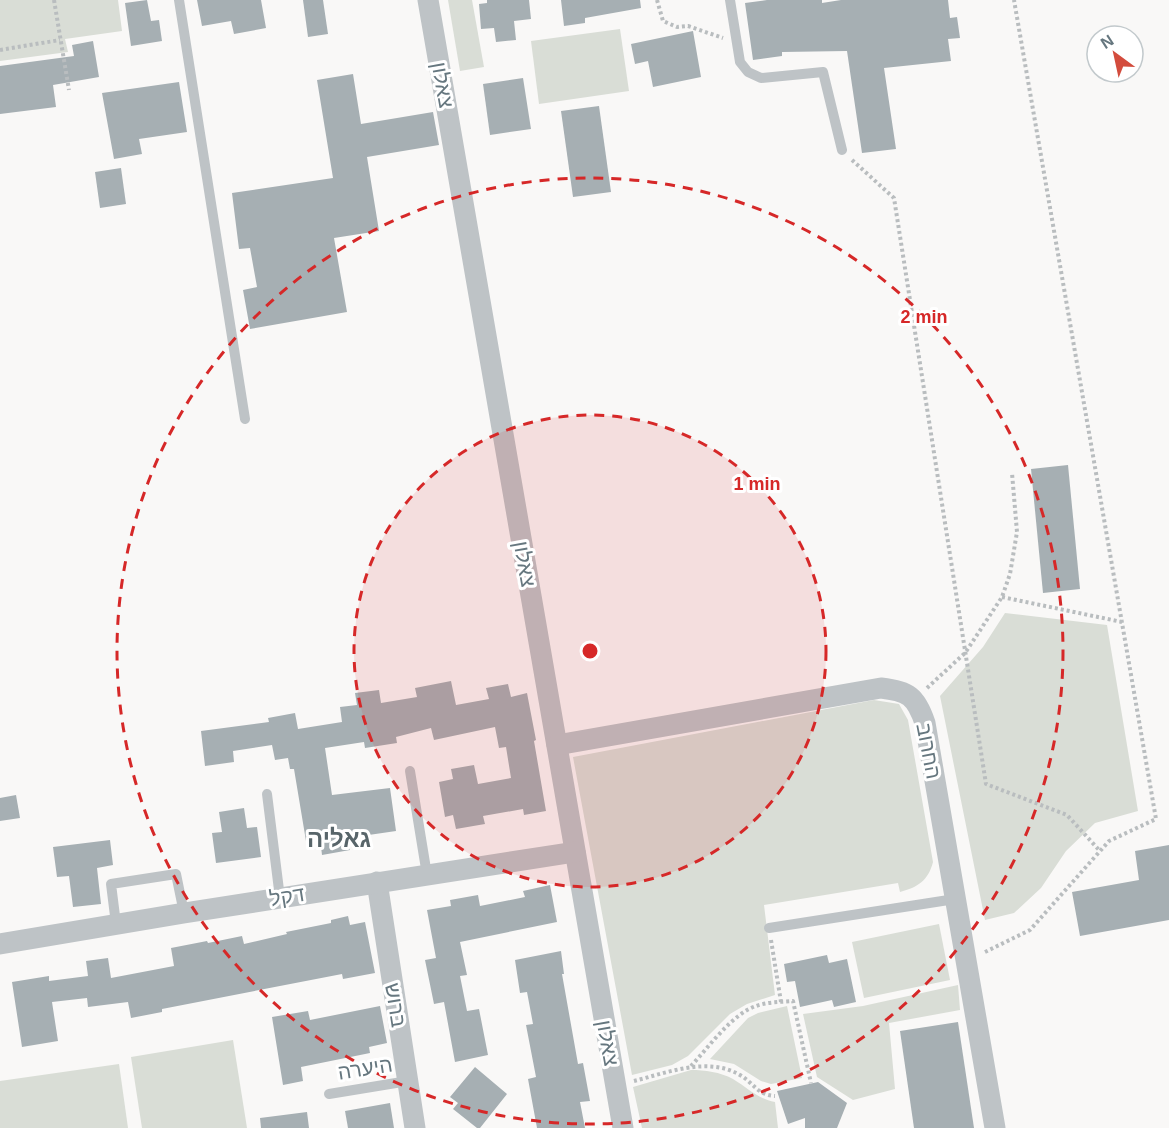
<svg xmlns="http://www.w3.org/2000/svg" width="1169" height="1128" font-family="Helvetica,Heebo,sans-serif">
	<style>
		.green { fill: #d9ddd6 }
		.building { fill: #a6afb3 }
		.lines { fill: none; stroke-linecap: round; stroke-linejoin: round }
		.path { stroke: #b9bdbf; stroke-width: 4; stroke-dasharray: 3 3; stroke-linecap: butt }
		.lane { stroke: #bec3c6; stroke-width: 10 }
		.street { stroke: #bec3c6; stroke-width: 21 }
		.ring { fill: none; stroke: #d62828; stroke-width: 3; stroke-dasharray: 10 8 }
		.labels { text-anchor: middle; dominant-baseline: central; stroke-width: 6; stroke-linejoin: round; paint-order: stroke }
		.street-label { font-size: 21px; fill: #66777f; stroke: #fff }
		.quarter-label { font-size: 24px; font-weight: bold; fill: #58656a; stroke: #fff }
		.centre { fill: #d62828; stroke: #fff; stroke-width: 3 }
		.ring-label { font-size: 18px; text-anchor: middle; font-weight: bold; fill: #d62828; stroke: #fff; stroke-width: 6; stroke-linejoin: round; paint-order: stroke }
	</style>
	<rect width="100%" height="100%" fill="#f9f8f7"/>
	<g class="green">
		<path d="M0,0H118L122,31L65,39L68,52L0,61Z"/>
		<path d="M448,0H472L484,67L460,71Z"/>
		<path d="M620,29L629,91L539,104L531,41Z"/>
		<path d="M1005,613L1107,625L1138,811L1095,823L1066,851L1041,888L1014,913L985,920L940,696L983,647Z"/>
		<path d="M874,700L899,704L908,720L933,862C928,881 918,887 900,892L898,883L764,905L775,995L747,1004L730,1014L688,1056L672,1065L632,1075L573,757Z"/>
		<path d="M939,924L950,980L864,998L852,942Z"/>
		<path d="M958,985L960,1010L889,1023L895,1089L853,1100L817,1077L803,1014L863,1006Z"/>
		<path d="M787,1006L802,1078L771,1084L761,1081L734,1064L710,1059L748,1018L758,1013Z"/>
		<path d="M233,1040L247,1128H142L131,1057Z"/>
		<path d="M119,1064L128,1128H0V1081Z"/>
		<path d="M691,1070C705,1070 720,1072 733,1079C748,1088 758,1099 775,1102L778,1128H642L633,1087Z"/>
	</g>
	<g class="building">
		<path d="M147,0L151,21L159,20L162,41L131,46L125,3Z"/>
		<path d="M197,0H261L266,28L234,34L231,21L202,26Z"/>
		<path d="M303,0H323L328,34L308,37Z"/>
		<path d="M487,0H529L531,19L514,21L516,40L496,42L494,28L481,29L479,4L487,3Z"/>
		<path d="M561,0H640L641,8L585,18V23L564,26Z"/>
		<path d="M767,0H822V3L841,0H948L950,18L957,17L960,38L948,39L951,61L884,68L896,149L862,153L847,51L782,52V56L753,60L745,3Z"/>
		<path d="M693,31L701,77L653,87L648,61L635,64L631,44Z"/>
		<path d="M93,41L99,77L53,85L56,107L0,114V66L74,56L72,45Z"/>
		<path d="M353,74L361,124L433,112L439,145L367,157L379,231L334,238L347,312L250,329L243,290L257,287L250,248L239,249L232,193L333,178L317,80Z"/>
		<path d="M523,78L531,129L490,135L483,84Z"/>
		<path d="M179,82L187,132L139,139L142,154L114,159L102,93Z"/>
		<path d="M599,106L611,192L573,197L561,111Z"/>
		<path d="M121,168L126,204L100,208L95,172Z"/>
		<path d="M1068,465L1080,589L1043,593L1031,469Z"/>
		<path d="M451,681L456,705L489,699L486,688L508,684L511,697L527,693L536,740L534,741L546,811L524,815L523,809L483,816L485,824L456,829L453,815L445,817L439,782L453,779L451,769L474,765L478,784L511,778L506,747L499,748L495,727L434,740L431,728L396,737L397,743L365,748L364,742L325,748L332,795L390,788L396,831L348,838L350,850L322,855L320,838L306,841L294,769H290L288,758L275,760L272,745L233,751L234,762L205,766L201,731L269,722L268,718L295,713L298,729L342,722L340,707L357,705L355,693L379,690L381,703L417,697L415,688Z"/>
		<path d="M16,795L20,818L0,821V798Z"/>
		<path d="M244,808L247,828L257,827L261,857L216,863L212,833L222,832L219,812Z"/>
		<path d="M110,840L113,865L97,868L101,904L73,907L69,876L57,877L53,847Z"/>
		<path d="M1169,845V920L1080,936L1072,892L1139,880L1135,851Z"/>
		<path d="M550,885L557,922L460,942L467,975L460,976L467,1011L479,1009L488,1055L455,1062L444,1002L434,1004L425,960L436,958L427,910L451,906L450,900L478,895L480,906L525,897L523,891Z"/>
		<path d="M348,916L350,925L365,922L375,973L343,979L342,974L162,1009V1012L131,1018L128,1002L88,1007L87,998L52,1002L58,1041L22,1047L12,982L49,976V981L88,976L86,961L108,958L111,978L174,966L171,948L207,941L208,943L242,936L244,944L287,934L286,932L331,923V920Z"/>
		<path d="M561,951L564,974H562L578,1064L583,1063L590,1101L580,1102L585,1128H537L528,1079L536,1077L526,1025L533,1024L527,992L520,993L515,960Z"/>
		<path d="M827,955L829,963L847,959L856,1002L834,1007L832,1000L800,1007L795,981L787,982L784,964Z"/>
		<path d="M380,1006L387,1043L369,1047L370,1053L301,1067L303,1081L283,1085L272,1017L308,1011L310,1020Z"/>
		<path d="M958,1022L974,1128H914L900,1031Z"/>
		<path d="M475,1067L507,1094L480,1128H477L453,1109L458,1103L450,1097Z"/>
		<path d="M818,1082L847,1103L837,1128H805V1118L788,1124L777,1091Z"/>
		<path d="M390,1103L394,1128H348L345,1111Z"/>
		<path d="M307,1112L309,1128H261L260,1118Z"/>
	</g>
	<g class="lines">
		<g class="path">
			<path d="M54,0L69,90"/>
			<path d="M657,0L663,21L677,27L688,26L723,38"/>
			<path d="M0,50L60,40"/>
			<path d="M852,160L894,198L986,784L1067,815L1100,851"/>
			<path d="M1002,597L1122,622"/>
			<path d="M927,688L965,653L1002,597L1010,574L1017,532L1012,473"/>
			<path d="M771,940L781,1002"/>
			<path d="M985,952L1030,930L1109,841L1156,819L1014,0"/>
			<path d="M691,1066C708,1048 732,1014 756,1006C767,1002 780,1002 793,1001L811,1083"/>
			<path d="M634,1081C666,1073 708,1056 740,1075C754,1083 757,1095 775,1096"/>
		</g>
		<g class="lane">
			<path d="M179,0L245,419"/>
			<path d="M730,0L740,62L748,72L761,78L823,72L842,150"/>
			<path d="M410,771L427,875"/>
			<path d="M267,794L280,898"/>
			<path d="M116,924L111,884L176,874L184,913"/>
			<path d="M769,928L955,899"/>
			<path d="M329,1094L408,1081"/>
		</g>
		<g class="street">
			<path d="M428,0L623,1128"/>
			<path d="M557,745L881,688C908,691 916,696 925,723L995,1128"/>
			<path d="M377,882L415,1128"/>
			<path d="M0,944L184,913L575,852"/>
		</g>
	</g>
	<circle cx="590" cy="651" r="236" fill="#d62828" fill-opacity=".12"/>
	<g class="ring">
		<circle cx="590" cy="651" r="236"/>
		<circle cx="590" cy="651" r="473"/>
	</g>
	<g class="labels">
		<g class="street-label">
			<text transform="translate(443 85) rotate(80)">צאלון</text>
			<text transform="translate(525 564) rotate(80)">צאלון</text>
			<text transform="translate(929 751) rotate(79)">החרוב</text>
			<text transform="translate(287 896) rotate(-9)">דקל</text>
			<text transform="translate(396 1005) rotate(81)">ברוש</text>
			<text transform="translate(608 1043) rotate(80)">צאלון</text>
			<text transform="translate(365 1068) rotate(-9)">היערה</text>
		</g>
		<g class="quarter-label">
			<text x="339" y="838">גאליה</text>
		</g>
	</g>
	<circle cx="590" cy="651" r="9" class="centre"/>
	<g class="ring-label">
		<text x="924" y="323">2 min</text>
		<text x="757" y="490">1 min</text>
	</g>
	<g transform="translate(1115 54) rotate(327)"><circle r="28" fill="#ffffff" stroke="#c2c9cc" stroke-width="1.5"/>
	<path d="M0-4.5L10 22L0 15L-10 22Z" fill="#d34c3d"/>
	<text y="-9" font-size="16" font-weight="bold" text-anchor="middle" fill="#66777f">N</text>
	</g>
</svg>
